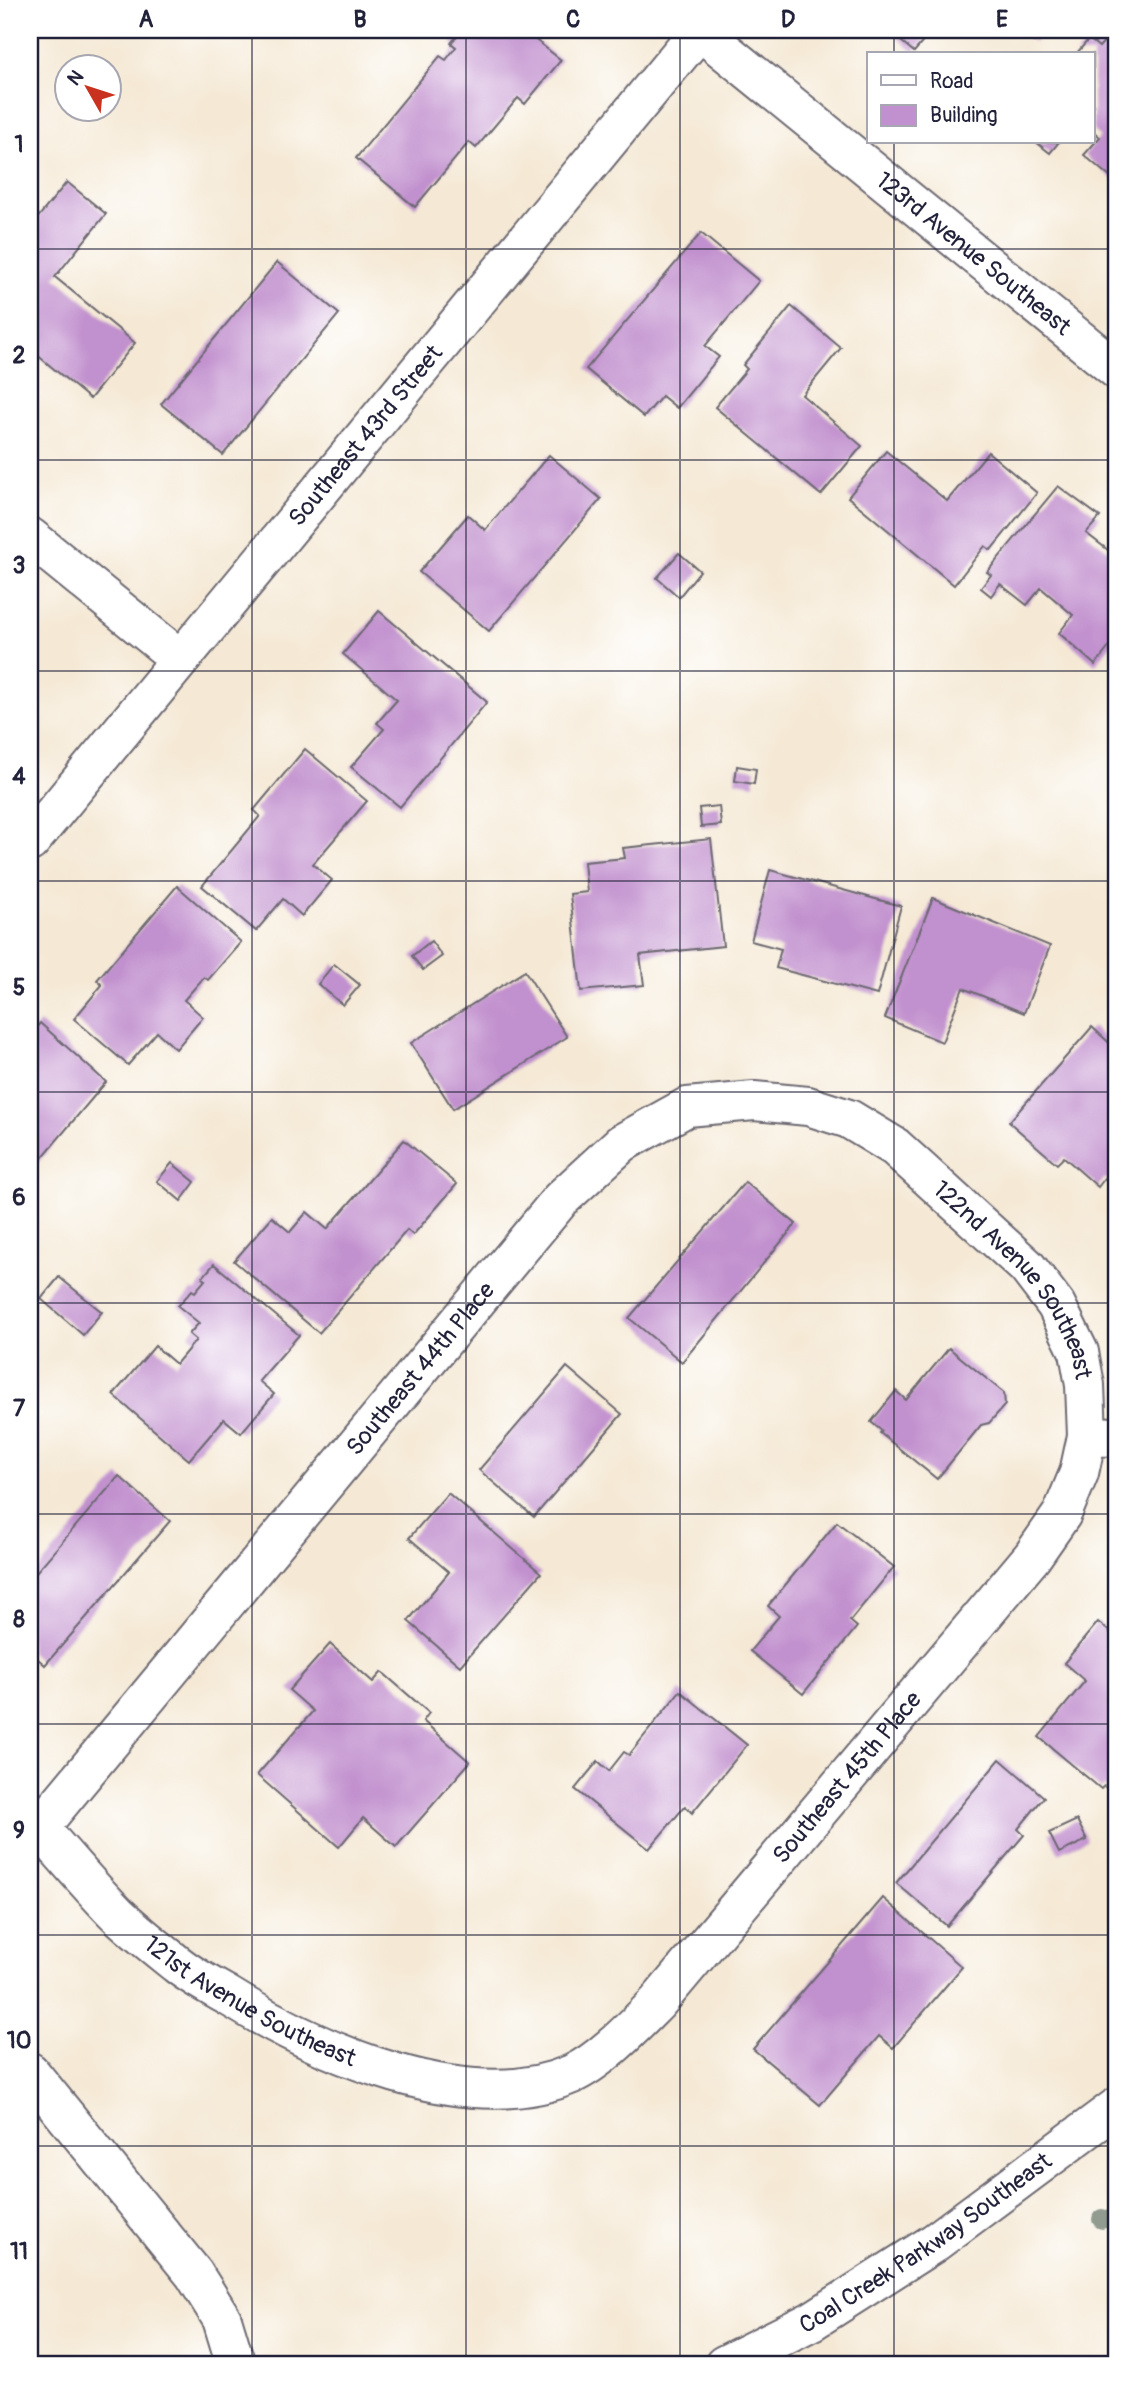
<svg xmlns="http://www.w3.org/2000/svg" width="1147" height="2395" font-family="Pangolin,sans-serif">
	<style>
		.building { fill: #c190ce }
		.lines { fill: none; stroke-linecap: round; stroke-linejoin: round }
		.minor-casing { stroke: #6c6871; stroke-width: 42 }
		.primary-casing { stroke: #6c6871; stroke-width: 42 }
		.motorway-casing { stroke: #6c6871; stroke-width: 42 }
		.minor { stroke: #fff; stroke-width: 38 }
		.primary { stroke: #fff; stroke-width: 38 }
		.motorway { stroke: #fff; stroke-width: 38 }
		.tree { fill: #919b90 }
		.grid { fill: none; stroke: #22223b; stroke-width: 2; stroke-opacity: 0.55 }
		.labels { text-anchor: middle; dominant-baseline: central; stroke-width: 6; stroke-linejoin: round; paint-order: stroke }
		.street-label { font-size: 24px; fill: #22223b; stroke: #fff }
		.neatline { fill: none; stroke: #22223b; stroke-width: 2.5 }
		.grid-label { font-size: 23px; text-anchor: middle; font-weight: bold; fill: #22223b }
	</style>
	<rect width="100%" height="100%" fill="#fff"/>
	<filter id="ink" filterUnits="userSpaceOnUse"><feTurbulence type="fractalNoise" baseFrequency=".0143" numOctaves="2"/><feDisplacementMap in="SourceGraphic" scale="14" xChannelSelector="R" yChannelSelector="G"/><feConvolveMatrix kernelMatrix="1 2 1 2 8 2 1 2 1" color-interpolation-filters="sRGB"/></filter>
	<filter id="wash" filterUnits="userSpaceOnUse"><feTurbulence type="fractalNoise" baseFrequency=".00686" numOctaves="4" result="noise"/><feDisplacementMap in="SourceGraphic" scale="28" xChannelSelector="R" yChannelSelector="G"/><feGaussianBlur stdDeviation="1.57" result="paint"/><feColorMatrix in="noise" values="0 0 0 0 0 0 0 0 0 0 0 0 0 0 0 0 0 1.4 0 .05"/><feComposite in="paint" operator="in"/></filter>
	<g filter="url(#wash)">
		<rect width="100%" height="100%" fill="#f5e9d5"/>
		<g id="blocks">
			<g class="building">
				<path d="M462,30H523L561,60L525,104L518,98L476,148L469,142L415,207L356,158L440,56L446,60L456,47L451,43Z"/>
				<path d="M888,30H933L914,52Z"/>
				<path d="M1019,30H1045L1034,42Z"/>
				<path d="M1114,30H1117V183L1084,155L1100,137L1093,131V54H1076L1089,39L1099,47Z"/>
				<path d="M1036,142H1059L1050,153Z"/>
				<path d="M67,182L106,214L55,277L135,343L90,399L30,349V227Z"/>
				<path d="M701,233L759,281L705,346L719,357L677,408L662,396L644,417L586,369Z"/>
				<path d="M277,262L339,314L223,455L161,404Z"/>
				<path d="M791,306L841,348L802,395L862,446L821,495L715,407L747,369L743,365Z"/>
				<path d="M886,451L947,501L988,452L1037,493L991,550L985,546L954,585L848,497Z"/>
				<path d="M549,455L601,499L489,631L419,572L468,515L485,530Z"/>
				<path d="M1058,486L1100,517L1086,533L1117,557V637L1095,665L1059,633L1073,615L1041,588L1027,605L1000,584L991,596L981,588L991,575L987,572Z"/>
				<path d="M679,553L700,571L679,597L657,578Z"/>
				<path d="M379,611L487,702L400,807L351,767L384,729L377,723L397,700L343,654Z"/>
				<path d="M305,749L367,801L313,864L332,880L302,916L283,899L256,931L202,886L260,816L254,810Z"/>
				<path d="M737,766L756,769L754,784L735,781Z"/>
				<path d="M719,806L721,825L701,827L699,808Z"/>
				<path d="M711,839L723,946L640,955L644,985L581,991L570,894L587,892L584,862L625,858L623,848Z"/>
				<path d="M770,870L901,906L877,995L776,968L781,949L751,941Z"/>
				<path d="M177,886L241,942L208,980L204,977L184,1000L203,1017L176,1049L157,1032L128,1065L74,1019L102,985L97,980Z"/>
				<path d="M933,898L1050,946L1024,1013L963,988L942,1042L885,1018Z"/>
				<path d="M431,941L442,956L423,970L412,956Z"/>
				<path d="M334,964L360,985L343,1005L318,984Z"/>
				<path d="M525,971L567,1037L453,1109L411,1043Z"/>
				<path d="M40,1023L106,1082L30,1172V1035Z"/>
				<path d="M1092,1027L1117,1050V1190L1105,1178L1098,1187L1064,1157L1057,1164L1009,1122Z"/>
				<path d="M404,1140L457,1184L413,1235L407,1230L319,1333L234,1261L272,1217L290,1232L307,1212L327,1229Z"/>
				<path d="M172,1163L195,1182L181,1201L157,1181Z"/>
				<path d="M745,1182L796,1224L682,1362L629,1318Z"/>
				<path d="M214,1264L299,1335L259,1381L274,1394L241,1433L224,1419L189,1460L113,1395L155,1346L176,1364L196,1340L189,1334L199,1323L178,1306L192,1290L195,1292L205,1280L202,1278Z"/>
				<path d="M59,1277L102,1312L83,1335L41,1299Z"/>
				<path d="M949,1348L1004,1393L1005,1405L989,1423L981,1425L937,1479L880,1433L882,1431L871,1422L896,1391L906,1400Z"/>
				<path d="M567,1367L622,1414L534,1517L479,1470Z"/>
				<path d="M119,1476L170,1521L45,1665L30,1652V1579Z"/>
				<path d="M448,1493L541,1573L460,1666L408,1621L449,1572L409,1538Z"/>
				<path d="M837,1522L894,1567L850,1621L857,1627L803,1694L750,1651L779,1616L768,1606Z"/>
				<path d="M1098,1622L1117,1638V1797L1104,1786L1101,1789L1039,1737L1085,1681L1064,1663Z"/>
				<path d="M330,1644L373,1682L382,1672L429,1713L423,1721L470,1762L396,1847L363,1818L339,1847L257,1775L313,1711L289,1690Z"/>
				<path d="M680,1691L747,1745L692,1813L685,1806L649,1849L575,1789L598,1761L609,1771L624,1752L629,1755Z"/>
				<path d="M1000,1759L1044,1797L1018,1829L1024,1835L947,1926L896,1883Z"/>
				<path d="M1077,1820L1087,1840L1059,1853L1049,1833Z"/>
				<path d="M883,1898L962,1967L893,2048L879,2036L820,2105L753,2049Z"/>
			</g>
		</g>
	</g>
	<g filter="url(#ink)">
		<use href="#blocks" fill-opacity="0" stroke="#6c6871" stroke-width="2"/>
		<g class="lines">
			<defs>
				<g id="minor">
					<path id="s1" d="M699,30L1117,370"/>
					<path d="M30,537L180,659"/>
					<path id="s2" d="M30,842L700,30"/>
					<path id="s3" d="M30,1813L39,1828C65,1856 90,1887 117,1914C136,1932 158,1949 178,1965C193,1977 211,1986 228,1996C317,2051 468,2119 572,2074C601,2061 635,2025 657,2003L1032,1557L1062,1514L1079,1473L1087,1436L1117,1437"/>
					<path id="s4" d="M39,1828L561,1199L622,1143L687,1107L754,1101L808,1106L849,1119L895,1147L1027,1267L1056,1305L1079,1352L1085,1385L1087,1436"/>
				</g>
				<g id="primary">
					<path id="s5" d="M724,2365L812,2321L934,2243L1117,2107"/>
				</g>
				<path id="motorway" d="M30,2072L194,2274L222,2319L236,2365"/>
			</defs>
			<use href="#minor" class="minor-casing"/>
			<use href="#primary" class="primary-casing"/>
			<use href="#motorway" class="motorway-casing"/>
			<use href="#minor" class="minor"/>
			<use href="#primary" class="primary"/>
			<use href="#motorway" class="motorway"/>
		</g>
		<circle class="tree" cx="1102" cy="2219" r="10"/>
	</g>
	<path class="grid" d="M252,30V2365M466,30V2365M680,30V2365M894,30V54M894,142V2365M30,249H1117M30,460H1117M30,671H1117M30,881H1117M30,1092H1117M30,1303H1117M30,1514H1117M30,1724H1117M30,1935H1117M30,2146H1117"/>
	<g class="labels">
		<g class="street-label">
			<text stroke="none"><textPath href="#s1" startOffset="354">123rd Avenue Southeast</textPath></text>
			<text stroke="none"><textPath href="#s2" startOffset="527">Southeast 43rd Street</textPath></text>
			<text stroke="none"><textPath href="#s4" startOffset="1374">122nd Avenue Southeast</textPath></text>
			<text stroke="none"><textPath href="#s4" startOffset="597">Southeast 44th Place</textPath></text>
			<text stroke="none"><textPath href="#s3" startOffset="1043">Southeast 45th Place</textPath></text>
			<text stroke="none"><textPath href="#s3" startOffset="294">121st Avenue Southeast</textPath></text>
			<text stroke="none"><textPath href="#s5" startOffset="236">Coal Creek Parkway Southeast</textPath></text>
		</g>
	</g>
	<rect width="1147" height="2395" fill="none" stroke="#fff" stroke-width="77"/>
	<rect x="867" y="52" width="228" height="91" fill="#ffffff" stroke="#a7a7b1" stroke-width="2"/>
	<rect x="881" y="75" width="35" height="10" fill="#ffffff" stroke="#a7a7b1" stroke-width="2"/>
	<text x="930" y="88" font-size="21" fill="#22223b">Road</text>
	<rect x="881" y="105" width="35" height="21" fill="#c190ce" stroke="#a7a7b1" stroke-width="2"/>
	<text x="930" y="122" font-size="21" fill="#22223b">Building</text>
	<g transform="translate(88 88) rotate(309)"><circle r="33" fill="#ffffff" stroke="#a7a7b1" stroke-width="2"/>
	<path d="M0-5L12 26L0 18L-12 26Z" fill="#c8321e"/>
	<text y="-10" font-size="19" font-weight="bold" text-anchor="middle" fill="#22223b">N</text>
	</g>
	<rect x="38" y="38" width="1070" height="2318" class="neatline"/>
	<g class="grid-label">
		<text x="146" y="27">A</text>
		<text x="360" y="27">B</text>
		<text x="573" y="27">C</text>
		<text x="788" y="27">D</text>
		<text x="1002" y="27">E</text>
		<text x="19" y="152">1</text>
		<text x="19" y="363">2</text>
		<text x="19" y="573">3</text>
		<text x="19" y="784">4</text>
		<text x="19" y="995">5</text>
		<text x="19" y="1205">6</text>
		<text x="19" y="1416">7</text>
		<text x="19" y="1627">8</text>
		<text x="19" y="1838">9</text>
		<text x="19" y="2048">10</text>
		<text x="19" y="2259">11</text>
	</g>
</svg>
